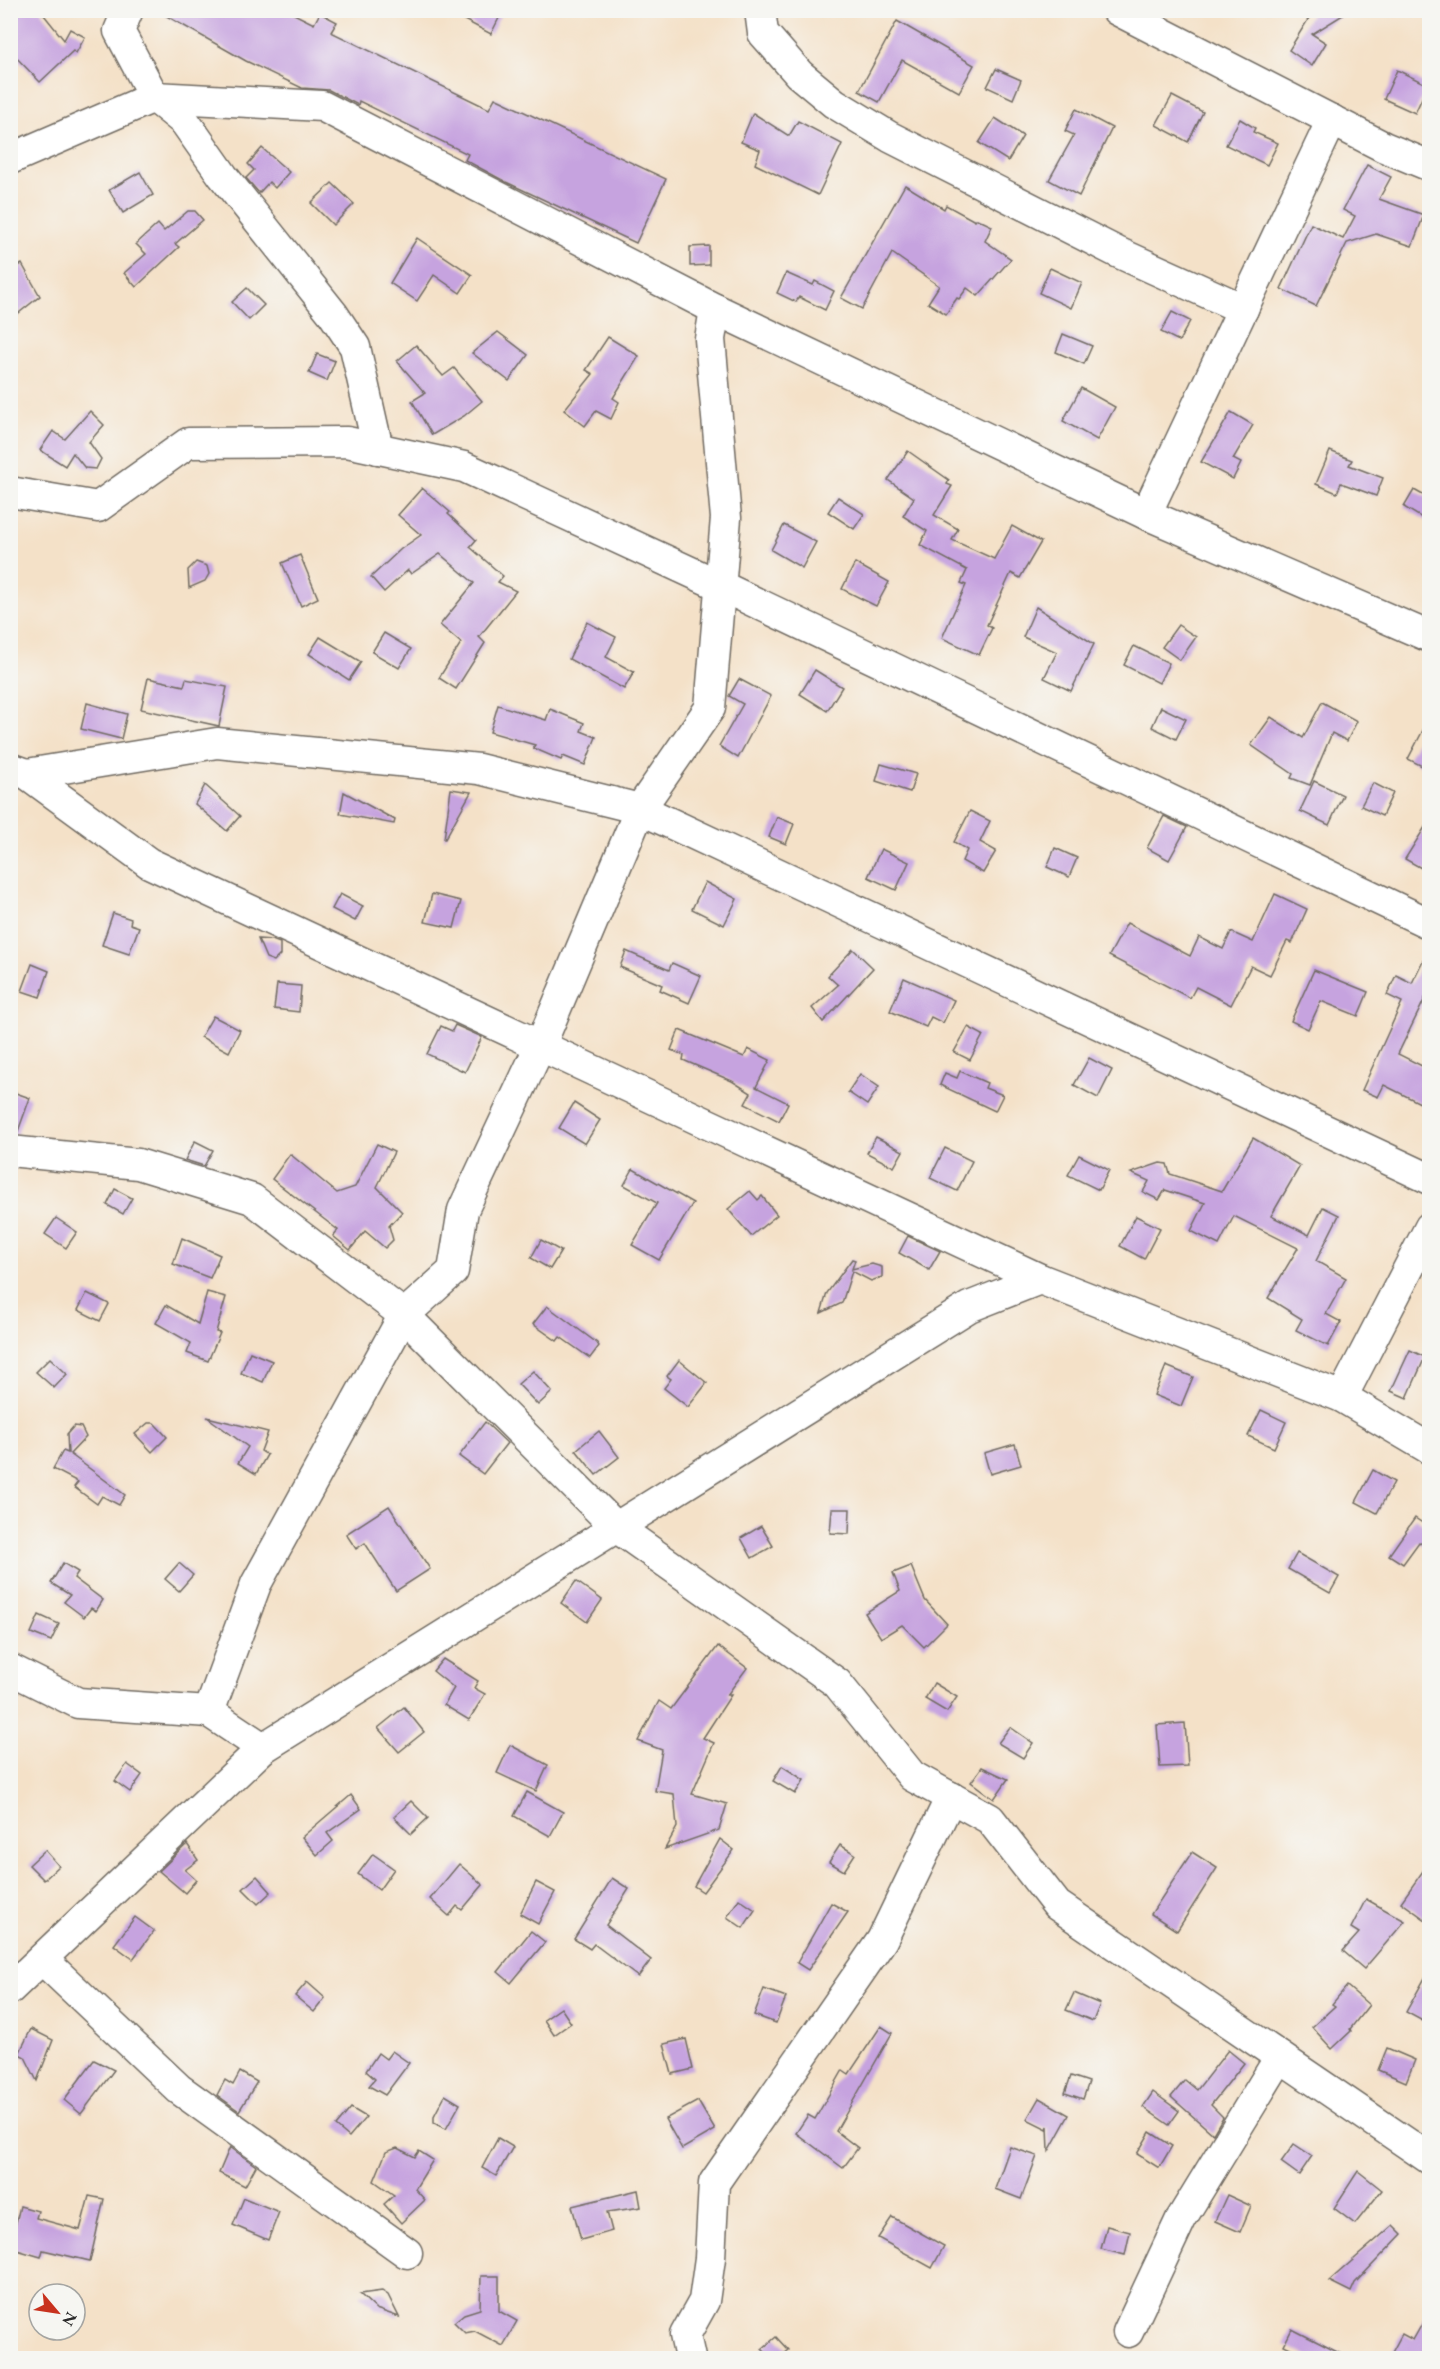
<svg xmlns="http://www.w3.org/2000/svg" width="1440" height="2369" font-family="'EB Garamond',serif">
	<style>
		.building { fill: #c6a3df }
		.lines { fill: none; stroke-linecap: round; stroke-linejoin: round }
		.minor-casing { stroke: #716b62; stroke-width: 33 }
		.minor { stroke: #fff; stroke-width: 30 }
	</style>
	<rect width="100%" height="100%" fill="#f6f6f2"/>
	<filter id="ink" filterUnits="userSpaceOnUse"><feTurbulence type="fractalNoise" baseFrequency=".0167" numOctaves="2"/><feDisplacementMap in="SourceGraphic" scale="12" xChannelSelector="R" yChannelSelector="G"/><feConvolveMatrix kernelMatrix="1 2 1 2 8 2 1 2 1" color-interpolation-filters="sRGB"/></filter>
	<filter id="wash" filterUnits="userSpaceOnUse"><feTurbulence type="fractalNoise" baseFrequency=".008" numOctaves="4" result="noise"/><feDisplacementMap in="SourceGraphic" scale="24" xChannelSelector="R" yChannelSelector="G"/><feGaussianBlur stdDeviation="1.35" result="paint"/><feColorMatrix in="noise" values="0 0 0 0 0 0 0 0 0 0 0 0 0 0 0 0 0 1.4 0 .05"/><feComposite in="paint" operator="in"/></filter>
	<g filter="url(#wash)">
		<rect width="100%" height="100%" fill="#f4e1c8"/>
		<g id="blocks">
			<g class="building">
				<path d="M10,10H40L64,40L70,29L85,37L76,53L73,51L40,82L10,51Z"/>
				<path d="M156,10H286L314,24L320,13L337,22L331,32L489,109L495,98L666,179L636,243L506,182L465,160L468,154L359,101L358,105L329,90L302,88L246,61Z"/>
				<path d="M445,10H503L491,34Z"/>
				<path d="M1314,10H1351L1312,34L1326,43L1312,66L1289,50Z"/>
				<path d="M897,21L974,65L959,92L902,60L879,102L859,91Z"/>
				<path d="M996,69L1021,80L1013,99L987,87Z"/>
				<path d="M1397,70L1428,85L1415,113L1384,99Z"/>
				<path d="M1172,96L1203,112L1188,142L1156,125Z"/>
				<path d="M1076,109L1112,128L1079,196L1049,180L1074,135L1065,131Z"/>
				<path d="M753,113L789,136L798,121L842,144L818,195L755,164L760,150L741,142Z"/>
				<path d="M995,118L1023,136L1008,161L979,143Z"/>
				<path d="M1240,119L1255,128L1253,132L1278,143L1267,165L1226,145Z"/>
				<path d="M262,148L289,172L275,188L269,182L259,193L246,178L254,170L248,164Z"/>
				<path d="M1367,165L1391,177L1379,199L1424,215L1412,246L1376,234L1347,243L1316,306L1281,289L1311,224L1343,239L1355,216L1343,210Z"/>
				<path d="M140,172L153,195L123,213L109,190Z"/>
				<path d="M332,183L354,204L333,225L311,203Z"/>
				<path d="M905,185L944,209L946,205L975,221L977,219L992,226L985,241L1011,259L978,296L967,288L959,299L957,298L946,314L928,303L939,286L892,253L862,309L841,298Z"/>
				<path d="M188,211H195L203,220L175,244L179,247L136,287L124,273L146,254L136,244L158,224L164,231Z"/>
				<path d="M417,238L472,275L460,293L434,275L417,301L390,283Z"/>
				<path d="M709,246V265L690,266V247Z"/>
				<path d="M22,264L40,296L10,320V270Z"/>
				<path d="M1050,268L1082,283L1071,308L1039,293Z"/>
				<path d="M786,273L813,285L815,281L834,291L825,310L799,297L796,302L777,293Z"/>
				<path d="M247,288L264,305L249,320L232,302Z"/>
				<path d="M1172,312L1190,321L1179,341L1161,332Z"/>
				<path d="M498,332L528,355L509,381L472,353Z"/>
				<path d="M1063,334L1092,346L1084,364L1056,352Z"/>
				<path d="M608,337L639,356L613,398L619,402L611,419L596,411L585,426L564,410L593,374L586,370Z"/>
				<path d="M416,345L443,376L454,368L482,401L464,416L432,435L412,401L425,393L397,361Z"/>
				<path d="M317,354L335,361L327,381L309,373Z"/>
				<path d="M1081,388L1115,407L1097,440L1063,421Z"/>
				<path d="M90,411L104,425L89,442L101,459L96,469L85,468L73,453L65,466L40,450L53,431L65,439Z"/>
				<path d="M1231,412L1253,425L1233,459L1241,463L1233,479L1201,462Z"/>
				<path d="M908,451L949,480L947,484L952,486L934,515L958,529L952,540L994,559L1012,526L1041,542L1020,578L1011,573L987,625L992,628L979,655L942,638L966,585L961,583L967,570L920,545L927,531L903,516L914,498L888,480Z"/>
				<path d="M1330,451L1352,460L1349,465L1383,478L1376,496L1341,483L1337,493L1316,484Z"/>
				<path d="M422,488L450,512L448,514L476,540L470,547L503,576L498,582L516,591L479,637L485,643L456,689L439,678L461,643L440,625L474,583L440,554L411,574L408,570L384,592L371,577L401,549L421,535L398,515Z"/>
				<path d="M1414,490L1430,499V523L1404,507Z"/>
				<path d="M838,497L864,514L854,529L828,512Z"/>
				<path d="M784,525L816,542L802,568L771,550Z"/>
				<path d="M300,555L318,598L301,606L282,563Z"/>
				<path d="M196,562L207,566L209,574L205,581L189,588L188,570Z"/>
				<path d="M855,563L889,582L876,606L842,589Z"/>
				<path d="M1036,607L1094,644L1071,691L1044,678L1057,652L1023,637Z"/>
				<path d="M587,622L616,637L606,657L634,672L624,689L569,659Z"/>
				<path d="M1178,625L1196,637L1180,660L1162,647Z"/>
				<path d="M384,633L411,649L399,668L372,652Z"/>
				<path d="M320,637L361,662L349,680L309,654Z"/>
				<path d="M1134,646L1169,663L1159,683L1124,665Z"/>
				<path d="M815,670L842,687L827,711L800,694Z"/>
				<path d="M148,678L184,686L186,679L227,687L219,726L141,709Z"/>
				<path d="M739,679L771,696L738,758L719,746L743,704L729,696Z"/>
				<path d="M1322,702L1357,721L1347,741L1332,733L1310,785L1291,778L1293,774L1251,745L1271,717L1303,738Z"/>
				<path d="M87,703L127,714L121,739L81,729Z"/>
				<path d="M498,705L546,720L550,709L584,723L581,731L596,737L585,765L563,756L561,760L533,748L535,745L490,732Z"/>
				<path d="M1161,707L1186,719L1176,739L1152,727Z"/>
				<path d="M1430,717V770L1408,759Z"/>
				<path d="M881,764L916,774L910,792L876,781Z"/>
				<path d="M1314,781L1343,795L1329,825L1300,811Z"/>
				<path d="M1373,783L1393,793L1382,816L1361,806Z"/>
				<path d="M205,785L240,816L227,831L195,804Z"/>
				<path d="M451,789L471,792L445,839H444Z"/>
				<path d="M344,792L395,820L394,824L340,814Z"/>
				<path d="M970,811L990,821L980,842L996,851L983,873L962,861L967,850L954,842Z"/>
				<path d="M1164,816L1187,827L1169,860L1147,848Z"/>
				<path d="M777,817L794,824L786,844L769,837Z"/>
				<path d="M1430,819V873L1405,859Z"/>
				<path d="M1055,848L1077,858L1069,877L1047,867Z"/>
				<path d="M881,849L909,862L896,890L868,877Z"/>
				<path d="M705,882L737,899L724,925L692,909Z"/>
				<path d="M340,894L363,906L355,921L332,909Z"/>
				<path d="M432,894L461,901L454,928L425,922Z"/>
				<path d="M1275,894L1307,909L1292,943L1287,941L1270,975L1251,966L1231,1005L1196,987L1190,998L1109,956L1127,923L1190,956L1199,937L1223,949L1231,932L1253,942Z"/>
				<path d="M113,913L131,919L130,924L139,927L129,954L102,945Z"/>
				<path d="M258,939L272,940L280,943V955L274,961L266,958Z"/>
				<path d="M1430,946V988L1398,1054L1430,1070V1108L1384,1085L1378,1097L1362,1090L1402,1002L1387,995L1396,975L1412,983Z"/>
				<path d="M853,949L873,968L823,1022L812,1008L838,985L828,976Z"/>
				<path d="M626,951L669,970L672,963L701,976L689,1003L660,990L662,985L620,967Z"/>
				<path d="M32,964L49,971L40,997L22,991Z"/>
				<path d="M1314,970L1368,992L1358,1016L1321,1001L1308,1029L1291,1021Z"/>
				<path d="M904,978L954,1000L943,1023L931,1017L926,1027L890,1011Z"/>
				<path d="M277,984L301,986L299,1012L274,1009Z"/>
				<path d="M213,1016L240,1030L229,1052L201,1037Z"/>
				<path d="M455,1025L482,1037L465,1072L427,1054L441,1026L452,1031Z"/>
				<path d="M968,1027L983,1035L970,1060L954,1052Z"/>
				<path d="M679,1030L744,1057L748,1049L770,1060L756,1087L788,1103L779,1121L745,1104L751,1093L732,1081L683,1060L684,1055L671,1050Z"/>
				<path d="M1089,1058L1112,1070L1098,1098L1074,1085Z"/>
				<path d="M960,1071L987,1083L985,1088L1003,1095L995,1111L940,1085L945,1073L957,1078Z"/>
				<path d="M860,1074L879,1087L867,1105L848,1092Z"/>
				<path d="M10,1091L30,1098L17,1134H10Z"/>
				<path d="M574,1103L600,1120L585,1144L559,1128Z"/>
				<path d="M876,1137L903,1151L894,1167L867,1153Z"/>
				<path d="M1253,1138L1300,1166L1271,1216L1309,1235L1323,1207L1339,1215L1316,1261L1346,1278L1326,1314L1341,1322L1328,1346L1296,1330L1302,1319L1268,1298L1298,1248L1234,1216L1219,1245L1191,1231L1205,1203L1165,1190L1159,1200L1143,1192L1149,1181L1131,1173L1160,1163L1167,1164L1170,1174L1222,1191Z"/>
				<path d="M195,1141L213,1150L204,1166L185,1160Z"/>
				<path d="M377,1144L394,1152L377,1187L402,1212L389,1226L393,1240L385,1248L365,1231L350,1250L333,1236L338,1230L272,1179L290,1154L337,1193L355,1187Z"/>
				<path d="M945,1148L972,1161L957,1191L930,1178Z"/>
				<path d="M1079,1155L1109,1170L1099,1190L1068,1175Z"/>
				<path d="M633,1169L693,1203L659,1260L632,1245L657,1203L624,1185Z"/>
				<path d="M115,1189L132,1198L123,1214L107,1205Z"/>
				<path d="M750,1191L758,1200L762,1196L777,1215L751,1236L728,1209Z"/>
				<path d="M1136,1216L1160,1228L1144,1259L1120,1246Z"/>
				<path d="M56,1218L77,1232L66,1248L45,1234Z"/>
				<path d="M908,1236L940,1251L929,1270L899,1253Z"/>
				<path d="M182,1238L220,1255L210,1278L173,1264Z"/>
				<path d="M541,1240L561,1251L550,1269L531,1258Z"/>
				<path d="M852,1259L855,1260L852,1269L872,1264L882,1267V1277L871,1281L852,1271L842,1303L821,1313L827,1293Z"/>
				<path d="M207,1292L226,1297L216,1332L220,1333L208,1361L187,1353L191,1343L156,1323L166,1305L198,1324Z"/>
				<path d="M87,1293L109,1304L100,1321L78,1310Z"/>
				<path d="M547,1306L597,1343L599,1346L590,1358L560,1337L557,1341L533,1324Z"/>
				<path d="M1410,1350L1425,1357L1407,1398L1391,1391Z"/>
				<path d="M250,1352L272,1361L263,1382L241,1373Z"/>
				<path d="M50,1358L67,1374L54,1388L36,1372Z"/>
				<path d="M679,1360L707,1383L688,1407L664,1388L671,1379L667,1376Z"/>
				<path d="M1166,1366L1193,1377L1181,1406L1154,1395Z"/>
				<path d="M533,1371L552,1392L538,1405L518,1384Z"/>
				<path d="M1261,1410L1286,1422L1274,1448L1248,1436Z"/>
				<path d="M207,1417L268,1432L261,1451L267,1455L256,1474L238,1463L248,1447Z"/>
				<path d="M485,1422L507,1443L483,1474L459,1456Z"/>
				<path d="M148,1423H154L167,1437L152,1452L135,1434Z"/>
				<path d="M74,1426L81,1427L86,1437L70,1454L125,1495L119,1505L102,1496L97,1504L74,1487L78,1482L53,1469L63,1451L68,1453L67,1434Z"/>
				<path d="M599,1431L619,1457L596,1475L576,1450Z"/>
				<path d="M1015,1444L1021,1465L990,1474L984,1453Z"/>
				<path d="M1373,1470L1394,1482L1377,1513L1356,1502Z"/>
				<path d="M389,1506L430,1569L396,1591L365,1543L356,1549L346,1534Z"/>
				<path d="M832,1509H850L849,1534L830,1533Z"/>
				<path d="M1415,1518L1430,1528V1550L1419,1542L1403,1564L1389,1555Z"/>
				<path d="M761,1526L773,1546L752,1558L741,1538Z"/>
				<path d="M1297,1553L1339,1577L1330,1593L1288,1569Z"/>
				<path d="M63,1563L78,1572L74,1578L103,1600L96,1611L91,1608L84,1617L64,1602L70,1595L51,1583Z"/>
				<path d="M179,1563L193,1575L179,1591L165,1579Z"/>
				<path d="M911,1566L925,1600L947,1624L924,1647L902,1625L881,1638L865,1613L900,1591L893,1573Z"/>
				<path d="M576,1581L602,1600L587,1622L561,1603Z"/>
				<path d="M39,1615L59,1624L51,1641L31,1633Z"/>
				<path d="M718,1646L747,1668L727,1695H731L703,1738L714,1743L692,1794L727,1804L719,1830L665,1849L677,1827L674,1794L655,1791L662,1750L638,1741L659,1701L671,1709Z"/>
				<path d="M443,1659L478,1681L474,1688L485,1694L469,1720L444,1705L454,1688L433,1671Z"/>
				<path d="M934,1683L957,1697L947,1712L925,1699Z"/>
				<path d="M404,1707L424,1732L399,1752L378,1728Z"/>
				<path d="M1185,1723L1188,1766L1160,1767L1157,1725Z"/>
				<path d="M1010,1727L1033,1743L1023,1758L998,1743Z"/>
				<path d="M510,1745L548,1765L536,1791L497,1773Z"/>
				<path d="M127,1764L142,1775L130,1792L115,1781Z"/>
				<path d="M782,1766L804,1780L795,1794L773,1781Z"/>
				<path d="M982,1767L1008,1779L994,1799L971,1782Z"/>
				<path d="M527,1792L563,1812L550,1836L514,1816Z"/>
				<path d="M351,1795L361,1809L327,1833L333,1841L317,1855L302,1837Z"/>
				<path d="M411,1801L428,1818L411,1834L394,1817Z"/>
				<path d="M720,1839L734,1850L703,1892L694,1886Z"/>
				<path d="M187,1844L198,1860L185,1870L196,1880L185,1893L159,1871Z"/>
				<path d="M840,1845L855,1854L844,1871L829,1862Z"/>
				<path d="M45,1850L59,1866L44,1880L29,1865Z"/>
				<path d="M1192,1852L1217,1868L1177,1931L1151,1914Z"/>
				<path d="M373,1854L394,1869L379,1890L358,1874Z"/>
				<path d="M1430,1861V1923L1401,1902Z"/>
				<path d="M459,1864L483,1885L462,1910L457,1906L449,1916L430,1899Z"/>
				<path d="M257,1876L271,1892L258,1904L243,1889Z"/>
				<path d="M612,1878L629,1889L606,1925L651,1960L638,1977L594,1944L590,1949L574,1939Z"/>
				<path d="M536,1882L555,1892L538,1924L520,1914Z"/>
				<path d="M739,1899L755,1910L743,1928L727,1917Z"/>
				<path d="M1366,1899L1405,1921L1364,1969L1343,1951L1359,1933L1351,1928Z"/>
				<path d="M831,1903L848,1912L808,1970L797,1963Z"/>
				<path d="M135,1917L154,1931L133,1959L114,1945Z"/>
				<path d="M531,1931L545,1942L511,1983L498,1972Z"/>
				<path d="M1430,1969V2025L1406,2012Z"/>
				<path d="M307,1982L325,1998L314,2012L295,1996Z"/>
				<path d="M1347,1986L1369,2005L1350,2029L1351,2031L1332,2049L1312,2027L1335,2006L1332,2004Z"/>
				<path d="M764,1989L786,1997L776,2023L754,2015Z"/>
				<path d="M1074,1993L1100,2004L1093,2021L1066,2010Z"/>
				<path d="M561,2008L571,2023L554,2035L544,2020Z"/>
				<path d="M881,2026L892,2033L836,2131L858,2148L843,2168L796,2133L808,2115L815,2119L843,2070L849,2074Z"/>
				<path d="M31,2029L53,2040L37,2081L25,2057L19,2054Z"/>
				<path d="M686,2039L693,2069L672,2074L664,2044Z"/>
				<path d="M1387,2048L1415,2060L1406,2082L1378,2070Z"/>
				<path d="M1228,2050L1244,2063L1211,2105L1223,2117L1213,2134L1171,2097L1185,2080L1197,2090Z"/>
				<path d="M392,2051L409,2063L385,2095L369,2086L375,2079L366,2071L378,2053L386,2059Z"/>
				<path d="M94,2060L114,2070L81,2114L64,2100Z"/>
				<path d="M240,2072L257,2082L239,2111L217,2095L225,2080L233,2085Z"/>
				<path d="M1071,2076L1089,2082L1083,2099L1065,2093Z"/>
				<path d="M1153,2092L1179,2111L1169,2125L1143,2107Z"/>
				<path d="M445,2095L460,2104L446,2129L434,2123V2116Z"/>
				<path d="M1039,2098L1069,2115L1049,2151L1048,2126L1047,2129L1027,2119Z"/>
				<path d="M698,2101L715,2130L682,2149L665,2119Z"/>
				<path d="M351,2108L366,2117L349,2137L336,2126Z"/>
				<path d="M1150,2132L1172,2146L1159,2168L1137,2154Z"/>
				<path d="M498,2138L513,2147L496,2176L482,2168Z"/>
				<path d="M1294,2144L1312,2156L1299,2175L1281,2162Z"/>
				<path d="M230,2147L256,2166L245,2186L219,2173Z"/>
				<path d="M1010,2147L1037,2156L1021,2199L995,2189Z"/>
				<path d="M397,2148L415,2157L419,2151L433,2160L415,2189L425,2200L401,2223L384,2204L394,2195L374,2181L386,2152Z"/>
				<path d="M1358,2171L1382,2190L1355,2224L1334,2208Z"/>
				<path d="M638,2190L641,2207L607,2212L612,2231L581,2240L572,2206Z"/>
				<path d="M1227,2195L1251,2206L1240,2232L1215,2221Z"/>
				<path d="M89,2196L104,2199L90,2261L43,2250L41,2257L10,2248L20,2206L38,2211L36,2218L80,2230Z"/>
				<path d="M244,2198L279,2212L268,2240L233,2225Z"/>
				<path d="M892,2217L944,2246L932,2268L878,2238Z"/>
				<path d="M1393,2225L1402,2234L1355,2283L1351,2292L1329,2281Z"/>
				<path d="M1107,2226L1130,2232L1125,2255L1101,2249Z"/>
				<path d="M481,2276H499V2311L517,2321L503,2346L475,2331L465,2333L454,2322L464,2314L480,2309Z"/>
				<path d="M382,2291L388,2295L399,2317L376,2309L360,2294Z"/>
				<path d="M1430,2310V2358H1389L1402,2334L1413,2340Z"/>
				<path d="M1292,2329L1349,2358H1311L1284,2345Z"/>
				<path d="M776,2337L788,2350L778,2358H771L762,2349Z"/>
			</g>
		</g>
	</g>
	<g filter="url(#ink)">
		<use href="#blocks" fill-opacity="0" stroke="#716b62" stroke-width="1.5"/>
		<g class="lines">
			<defs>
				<g id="minor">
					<path d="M128,10L119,31L154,97L185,122L223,176L333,314L355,347L378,449"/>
					<path d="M760,10L763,33L799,74L834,103L890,137L1117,252L1243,309"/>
					<path d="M1117,10L1384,147L1430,166"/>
					<path d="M10,159L154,97L322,106L715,309L1146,514L1430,637"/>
					<path d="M10,492L98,507L188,443L347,442L464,467L721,586L1430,924"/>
					<path d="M1146,514L1332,120"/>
					<path d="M16,770L27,774L149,863L1040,1279"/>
					<path d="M27,774L217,743L479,769L640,809L1430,1179"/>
					<path d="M10,1151L138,1164L252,1199L404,1315L616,1527L837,1683L912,1776L990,1819L1057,1905L1430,2159"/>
					<path d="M1342,1397L1430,1449"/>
					<path d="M10,1669L78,1703L209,1712L263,1748"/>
					<path d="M209,1712L256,1584L404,1315L453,1271L463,1210L541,1044L640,809L710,708L726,518L710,339L715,309"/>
					<path d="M42,1959L179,2089L407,2253"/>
					<path d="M10,1989L263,1748L969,1307L1040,1279L1342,1397L1430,1227"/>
					<path d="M1128,2332L1181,2219L1280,2057"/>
					<path d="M690,2358L685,2335L704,2301L710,2258L714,2183L882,1940L951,1797"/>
				</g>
			</defs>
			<use href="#minor" class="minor-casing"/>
			<use href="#minor" class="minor"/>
		</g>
	</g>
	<rect width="1440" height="2369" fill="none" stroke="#f6f6f2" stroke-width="36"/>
	<g transform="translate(57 2312) rotate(119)"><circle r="28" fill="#f6f6f2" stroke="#a5a5a2" stroke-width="1.5"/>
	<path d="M0-4.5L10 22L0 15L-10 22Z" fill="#c8321e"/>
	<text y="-9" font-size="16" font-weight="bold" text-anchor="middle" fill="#2b2b2b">N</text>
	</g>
</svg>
